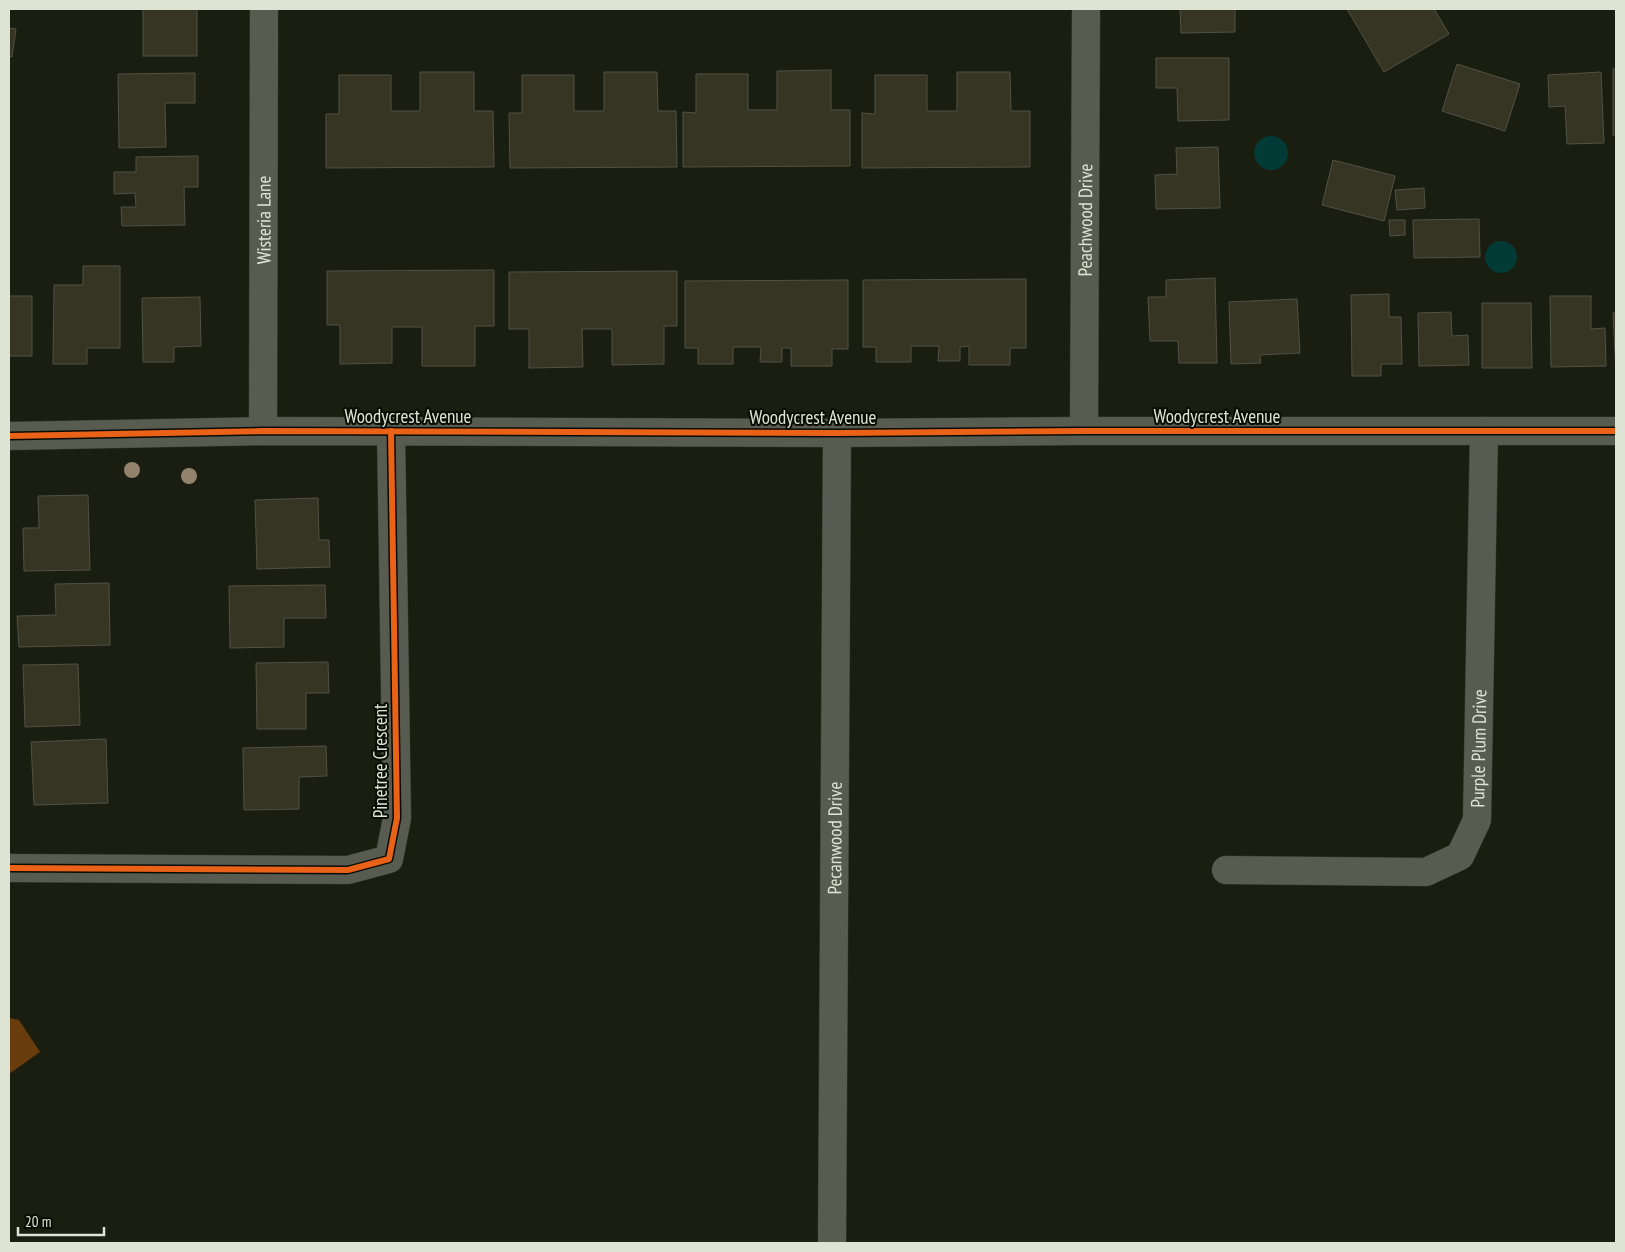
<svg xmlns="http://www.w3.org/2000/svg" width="1625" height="1252" font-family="'PT Sans Narrow',sans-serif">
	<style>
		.forest { fill: #693c0d }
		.water { fill: #023a35 }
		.building { fill: #363423; stroke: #515145 }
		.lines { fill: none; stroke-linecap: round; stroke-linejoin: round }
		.street-casing { stroke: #35382e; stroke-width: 29 }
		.street { stroke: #575b50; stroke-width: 28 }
		.cycleway-casing { stroke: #090c03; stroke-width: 9 }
		.cycleway { stroke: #ea6118; stroke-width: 6 }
		.tree { fill: #92826e }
		.labels { text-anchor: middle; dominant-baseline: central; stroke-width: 4; stroke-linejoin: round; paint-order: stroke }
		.street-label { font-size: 19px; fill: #dee4d4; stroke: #090c03 }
	</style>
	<rect width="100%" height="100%" fill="#1a1e10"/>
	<path class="forest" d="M9,1018L19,1020L40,1052L9,1074Z"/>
	<g class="water">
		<circle cx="1271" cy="153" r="17"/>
		<circle cx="1501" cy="257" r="16"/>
	</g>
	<g class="building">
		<rect x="143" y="9" width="54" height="47"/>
		<path d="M1180,9H1235V32L1181,33Z"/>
		<path d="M1347,9H1434L1449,34L1384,72Z"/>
		<path d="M9,28L16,29L12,57L9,56Z"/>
		<path d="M1156,58H1229V120L1178,121L1177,88H1156Z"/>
		<path d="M1457,64L1520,84L1505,131L1442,111Z"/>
		<rect x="1613" y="69" width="3" height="66"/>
		<path d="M831,70V110H850V166L683,167V112L696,113V74H748V110H777V71Z"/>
		<path d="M420,72H474V111H493L494,167L326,168V114H339V75H391V111H420Z"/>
		<path d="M604,72H657L658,111H676L677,167L510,168L509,113H522V75H574V111H604Z"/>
		<path d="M957,72H1010L1011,111H1030V167L862,168V113L875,114V75H927V111H957Z"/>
		<path d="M1601,72L1604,143L1567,144L1565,106L1549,107L1548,75Z"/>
		<path d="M195,73V103H165L166,147L119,148L118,74Z"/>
		<path d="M1218,147L1220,208L1156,209L1155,175L1177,174L1176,148Z"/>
		<path d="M198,156V187H184L185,225L122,226L121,207H136L135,193L114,194V172H136V157Z"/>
		<path d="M1333,160L1395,176L1384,221L1322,205Z"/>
		<path d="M1424,188L1425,208L1397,210L1395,190Z"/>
		<path d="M1479,219L1480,257L1414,258L1413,220Z"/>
		<path d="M1389,220H1405V235L1390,236Z"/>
		<path d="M83,266H120V348H87V364H53L54,285H83Z"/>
		<path d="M494,270V326H475V366H422V327H392V363L340,364V325H327V271Z"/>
		<path d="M677,271V326H664V364L612,365V329H582L583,367L529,368V329H509V272Z"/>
		<path d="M1215,278L1217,363H1179L1178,341H1150L1148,297H1166V280Z"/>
		<path d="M1026,279V348H1010V365H969V346L960,347V361H938L939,346H911V362H876V347H863V280Z"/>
		<path d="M848,280V349H832V366H791V348H782V362H760L761,347H733V364H698V348H685V281Z"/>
		<path d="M1389,294V317H1401L1402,364H1381V376H1352L1351,295Z"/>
		<rect x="9" y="296" width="23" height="60"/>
		<path d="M1550,296H1591V329L1605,328L1606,366L1551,367Z"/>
		<path d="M200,297L201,346L174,347V362H143L142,298Z"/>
		<path d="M1297,299L1300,353L1260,355L1261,363L1231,364L1229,302Z"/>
		<path d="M1482,303H1531L1532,368H1482Z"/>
		<path d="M1451,312L1452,336L1468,335L1469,365L1419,366L1418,313Z"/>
		<path d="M1613,313H1616V372Z"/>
		<path d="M88,495L90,570L24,571L23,528H39L38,496Z"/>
		<path d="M318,498L319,540H329L330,567L257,569L255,500Z"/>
		<path d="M109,583L110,645L19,647L17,616L56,615L55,584Z"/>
		<path d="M325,585L326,618H284V647L230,648L229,586Z"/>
		<path d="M328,662L329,693H306V729H257L256,663Z"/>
		<path d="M78,664L80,725L25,727L23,665Z"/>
		<path d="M106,739L108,803L34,805L31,742Z"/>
		<path d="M326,746L327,776L299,777V809L244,810L243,748Z"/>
	</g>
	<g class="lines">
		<defs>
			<g id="street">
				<path id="s1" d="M263,431L264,9"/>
				<path id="s2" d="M1084,431L1086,9"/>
				<path d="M9,436L263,431L837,433L1084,431H1616"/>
				<path d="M9,868L348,870L389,859L397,818L391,431"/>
				<path id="s3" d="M1226,870L1426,872L1460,856L1477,820L1484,431"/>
				<path id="s4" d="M832,1243L837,433"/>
			</g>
		</defs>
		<use href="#street" class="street-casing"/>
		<use href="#street" class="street"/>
		<defs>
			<g id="cycleway">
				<path d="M9,436L263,431L837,433L1084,431H1616"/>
				<path d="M9,868L348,870L389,859L397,818L391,431"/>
			</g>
		</defs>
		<use href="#cycleway" class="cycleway-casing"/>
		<use href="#cycleway" class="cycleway"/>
	</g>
	<g class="tree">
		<circle cx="132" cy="470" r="8"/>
		<circle cx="189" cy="476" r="8"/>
	</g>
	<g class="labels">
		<g class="street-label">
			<text stroke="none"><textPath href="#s1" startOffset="211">Wisteria Lane</textPath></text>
			<text stroke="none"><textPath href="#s2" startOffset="211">Peachwood Drive</textPath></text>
			<text x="408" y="416">Woodycrest Avenue</text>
			<text x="1217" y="416">Woodycrest Avenue</text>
			<text x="813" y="417">Woodycrest Avenue</text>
			<text stroke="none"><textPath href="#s3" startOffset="349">Purple Plum Drive</textPath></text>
			<text transform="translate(380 761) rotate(-90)">Pinetree Crescent</text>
			<text stroke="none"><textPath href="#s4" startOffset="405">Pecanwood Drive</textPath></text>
		</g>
	</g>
	<rect width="1625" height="1252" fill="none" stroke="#dee4d4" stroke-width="20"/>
	<path d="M18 1227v8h86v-8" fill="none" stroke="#dee4d4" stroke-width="2.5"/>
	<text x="25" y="1227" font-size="15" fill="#dee4d4" stroke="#090c03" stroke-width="4" paint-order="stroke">20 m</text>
</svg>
